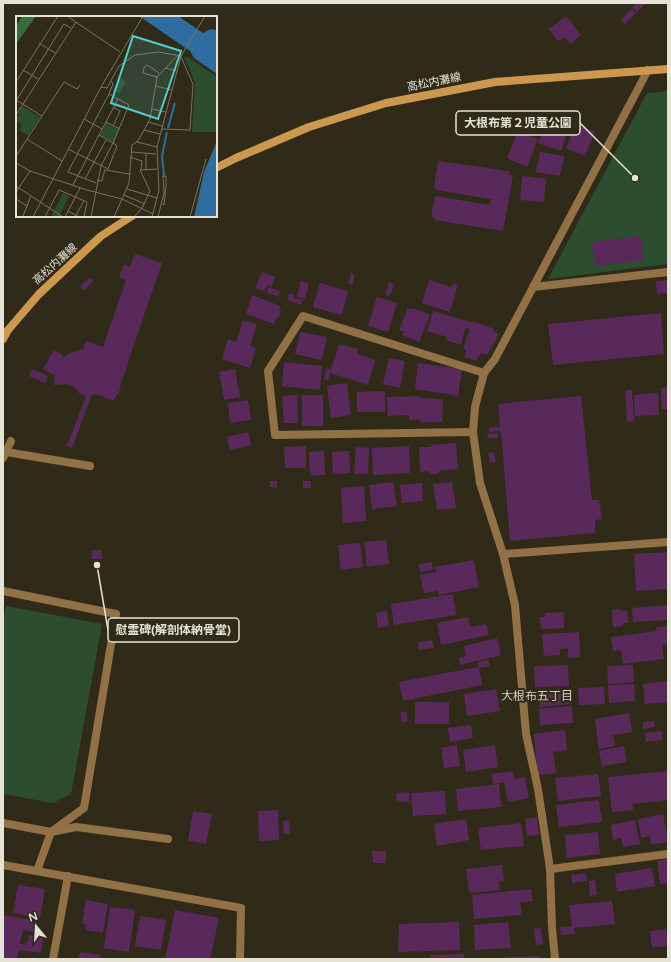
<svg xmlns="http://www.w3.org/2000/svg" width="671" height="962" font-family="'Varela Round','Noto Sans JP',sans-serif">
	<style>
		.green { fill: #2d4d2f }
		.building { fill: #5a295c }
		.lines { fill: none; stroke-linecap: round; stroke-linejoin: round }
		.service { stroke: #927146; stroke-width: 8 }
		.minor { stroke: #927146; stroke-width: 8 }
		.secondary { stroke: #cc984f; stroke-width: 8 }
		.labels { text-anchor: middle; dominant-baseline: central; stroke-width: 4; stroke-linejoin: round; paint-order: stroke }
		.street-label { font-size: 11px; fill: #e5e2d6; stroke: #302b18 }
		.neighbourhood-label { font-size: 12px; fill: #d9d3bb; stroke: #302b18 }
		.inset-river { fill: none; stroke: #2f6d9f; stroke-width: 2 }
		.inset-road { fill: none; stroke: #787464; stroke-width: 1 }
		.view { fill: #53cdc9; fill-opacity: 0.15; stroke: #53cdc9; stroke-width: 2 }
		.inset-edge { fill: none; stroke: #e5e2d6; stroke-width: 2 }
		.leader { fill: none; stroke: #e5e2d6; stroke-width: 1.5 }
		.callout-dot { fill: #e5e2d6; stroke: #302b18; stroke-width: 1.5 }
		.callout { fill: #302b18; stroke: #e5e2d6; stroke-width: 1.5 }
		.callout-label { font-size: 12px; text-anchor: middle; font-weight: bold; fill: #e5e2d6 }
	</style>
	<rect width="100%" height="100%" fill="#302b18"/>
	<g class="green">
		<path d="M668,91V264L548,279L647,93Z"/>
		<path d="M6,606L102,624L71,794L53,803L3,794V620Z"/>
	</g>
	<g class="building">
		<path d="M637,3H646L637,12L632,7Z"/>
		<path d="M631,9L636,13L625,24L621,20Z"/>
		<path d="M566,16L581,35L570,44L565,37L558,41L549,29Z"/>
		<path d="M546,125L567,133L561,151L538,143Z"/>
		<path d="M576,125L595,132L585,156L566,148Z"/>
		<path d="M518,131L538,139L527,167L507,158Z"/>
		<path d="M540,152L564,156L560,176L536,172Z"/>
		<path d="M438,161L509,171V174L513,175L503,231L435,220V218L431,217L435,196L490,205L491,199L436,190V188H434Z"/>
		<path d="M522,176L546,179L544,202L520,200Z"/>
		<path d="M641,236L644,260L595,266L592,242Z"/>
		<path d="M135,254L162,263L128,362L125,373L120,385H121L118,395L117,394L114,401L96,394L91,396L72,448L67,446L86,396L79,393L75,387L66,384L54,385L55,372L54,375L43,369L54,350L64,356L62,359L70,353L83,349L86,341L103,347L126,280L119,278L124,264L130,267Z"/>
		<path d="M262,272L275,277L271,287L267,285L264,291L255,288Z"/>
		<path d="M351,273L355,275L352,285L348,283Z"/>
		<path d="M90,278L93,282L83,291L80,286Z"/>
		<path d="M429,280L451,287L453,283L458,284L450,312L422,303Z"/>
		<path d="M668,280V293L657,294L656,281Z"/>
		<path d="M301,281L309,283L305,299L297,297Z"/>
		<path d="M389,282L394,284L390,296L385,295Z"/>
		<path d="M320,283L348,291L342,315L313,307Z"/>
		<path d="M268,287L280,291L279,296L267,293Z"/>
		<path d="M289,293L294,295V298L303,300L301,305L287,300Z"/>
		<path d="M252,295L280,306L279,309L281,310L279,317H277L274,324L246,314Z"/>
		<path d="M377,297L397,303L388,332L368,326Z"/>
		<path d="M408,308L412,310L413,308L430,315L419,342L402,335L404,332L399,330Z"/>
		<path d="M433,311L473,323V321L494,329L493,332L499,334L487,355L481,353L480,356L478,355L477,361L464,357L466,350L463,349L470,329L465,328L461,345L446,340L447,337L427,331Z"/>
		<path d="M661,313L664,354L553,365L548,324Z"/>
		<path d="M243,320L257,324L250,346L256,348L250,368L222,359L228,339L236,342Z"/>
		<path d="M300,332L327,337L322,360L295,354Z"/>
		<path d="M339,344L358,349L357,354L375,360L368,385L330,373L329,380L324,379L326,368L330,369V373Z"/>
		<path d="M389,358L405,361L400,388L383,384Z"/>
		<path d="M284,362L322,366L320,390L282,386Z"/>
		<path d="M418,363L462,369L458,396L415,389Z"/>
		<path d="M32,369L48,376L45,383L29,376Z"/>
		<path d="M235,369L240,397L224,400L219,372Z"/>
		<path d="M347,383L351,415L331,418L327,386Z"/>
		<path d="M668,387V409H662L661,388Z"/>
		<path d="M625,390H632L634,421L627,422Z"/>
		<path d="M385,391V412H357V392Z"/>
		<path d="M658,393L659,415L635,416L634,395Z"/>
		<path d="M297,395L298,423H284L282,396Z"/>
		<rect x="302" y="395" width="21" height="31"/>
		<path d="M420,396V398L443,399L442,422H420V419L409,420V415L388,416L387,397Z"/>
		<path d="M581,396L592,500H599L602,519L595,520V533L510,541L501,431L489,432V428L500,427L498,404Z"/>
		<path d="M248,400L251,420L230,423L228,403Z"/>
		<path d="M248,432L251,445L230,450L227,437Z"/>
		<path d="M498,433V438H488L487,434Z"/>
		<path d="M456,443L458,469L439,471V474H429V471L420,472L419,447H431V445Z"/>
		<path d="M306,446V468H285L284,447Z"/>
		<path d="M409,446L410,473L373,475L372,448Z"/>
		<path d="M356,447L369,448L368,474H354Z"/>
		<path d="M324,451L325,475H310L309,452Z"/>
		<path d="M349,451L350,473L333,474L332,452Z"/>
		<path d="M494,452L496,462L490,463L488,453Z"/>
		<path d="M270,481H277V488L270,487Z"/>
		<rect x="303" y="481" width="8" height="7"/>
		<path d="M393,482L397,506L372,509L369,485Z"/>
		<path d="M452,482L456,508L437,510L433,484Z"/>
		<path d="M422,483L423,501L402,503L400,485Z"/>
		<path d="M364,486L366,521L343,523L341,488Z"/>
		<path d="M386,540L389,564L367,567L364,542Z"/>
		<path d="M360,543L363,567L341,570L338,545Z"/>
		<rect x="92" y="550" width="10" height="9"/>
		<path d="M668,552V589L636,591L634,554Z"/>
		<path d="M474,560L479,587L439,595L438,591L424,593L420,575L436,572L435,567Z"/>
		<path d="M432,562L433,570L420,572L419,564Z"/>
		<path d="M453,594L456,615L394,625L391,604Z"/>
		<path d="M668,605V620L633,622L632,608Z"/>
		<path d="M621,609V611H627L628,623H623V626L613,627L612,610Z"/>
		<path d="M387,611L389,626L378,628L376,613Z"/>
		<path d="M564,612V628L541,629L540,617H545V613Z"/>
		<path d="M468,617L470,627L486,624L489,635L441,645L437,623Z"/>
		<path d="M668,626V644L662,645L664,659L623,664L621,650L613,651L611,637L657,631L656,627Z"/>
		<path d="M579,632L580,657L568,658V648L560,649V655L544,656L542,634Z"/>
		<path d="M497,638L501,655L460,665L459,658L466,656L464,646Z"/>
		<path d="M432,640L434,648L419,650L418,642Z"/>
		<path d="M488,660L490,666L479,668L482,685L403,701L399,682L478,667V662Z"/>
		<path d="M568,665L569,686L535,687L534,666Z"/>
		<path d="M633,665L634,682L608,684L607,666Z"/>
		<path d="M668,681V702L645,704L643,684Z"/>
		<path d="M634,684L635,701L609,703L608,685Z"/>
		<path d="M604,687L605,704L579,705L578,688Z"/>
		<path d="M571,688L572,704L540,707L538,690Z"/>
		<path d="M496,689L500,711L467,716L464,694Z"/>
		<path d="M509,692L510,699L504,700L503,693Z"/>
		<rect x="415" y="702" width="34" height="22"/>
		<path d="M572,706L573,723L540,725L539,709Z"/>
		<path d="M406,711L408,721L402,723L400,713Z"/>
		<path d="M629,713L632,732L613,735L615,746L599,749L595,719Z"/>
		<path d="M654,721L655,727L643,729V722Z"/>
		<path d="M471,725L473,738L450,742L448,728Z"/>
		<path d="M565,730L567,750L553,752L556,773L538,775L534,734Z"/>
		<path d="M662,731V740L646,742L645,733Z"/>
		<path d="M457,745L460,766L444,768L441,748Z"/>
		<path d="M495,745L498,767L466,772L463,750Z"/>
		<path d="M624,746L627,762L602,766L599,751Z"/>
		<path d="M513,771L514,779L525,777L529,798L508,802L504,782L493,784L492,774Z"/>
		<path d="M668,771V800L633,804V810L612,812L608,777Z"/>
		<path d="M598,774L601,796L558,801L555,778Z"/>
		<path d="M499,784L501,807L458,811L456,789Z"/>
		<path d="M445,791L446,814L413,816L411,793Z"/>
		<path d="M409,792V802H397L396,793Z"/>
		<path d="M599,800L602,822L559,827L556,805Z"/>
		<path d="M278,810L279,840L259,841L258,811Z"/>
		<path d="M193,811L212,814L206,844L188,841Z"/>
		<path d="M663,814L668,842L651,845L650,836L641,838L638,819Z"/>
		<path d="M537,817L539,835L527,836L525,819Z"/>
		<path d="M466,819L469,840L437,846L434,824Z"/>
		<path d="M289,820L290,834H284L283,821Z"/>
		<path d="M635,820L640,844L623,847L621,838L613,840L611,825Z"/>
		<path d="M521,823L524,846L481,850L478,828Z"/>
		<path d="M598,832L600,854L567,858L565,835Z"/>
		<path d="M372,851H386V863H373Z"/>
		<path d="M668,859V883L660,884L657,861Z"/>
		<path d="M502,865L504,881L498,882L500,890L469,893L466,869Z"/>
		<path d="M652,868L655,886L617,892L615,874Z"/>
		<path d="M586,873L587,881L572,883L571,875Z"/>
		<path d="M595,880L597,895L590,896L589,881Z"/>
		<path d="M18,885L45,889L40,918L13,913Z"/>
		<path d="M531,889L533,901L520,902L522,915L474,919L472,895Z"/>
		<path d="M86,900L108,904L103,933L85,930L86,925L82,924Z"/>
		<path d="M612,901L615,924L574,928L575,934L561,935L560,927L572,926L569,905Z"/>
		<path d="M110,907L135,910L129,952L104,948Z"/>
		<path d="M175,910L219,918L210,959H165Z"/>
		<path d="M3,915L37,921L35,932L23,930L20,944L25,945L26,942H28L29,935L34,936V933L44,934L41,953L19,950L17,959H3V945L14,947L3,945Z"/>
		<path d="M140,916L166,920L161,950L135,946Z"/>
		<path d="M459,922L460,950L398,952L399,924Z"/>
		<path d="M508,922L511,948L475,950L474,925Z"/>
		<path d="M541,928L543,944L536,945L534,929Z"/>
		<path d="M666,929L668,946L652,947L650,931Z"/>
		<path d="M80,952L101,955L100,959H78Z"/>
		<path d="M464,954V959H430V955Z"/>
		<path d="M540,956V959H505V957Z"/>
	</g>
	<g class="lines">
		<g class="service">
			<path d="M6,452L90,466"/>
			<path d="M3,458L11,441"/>
			<path d="M3,591L116,614L84,808L51,832L37,871"/>
			<path d="M3,823L51,832L76,827L168,839"/>
		</g>
		<g class="minor">
			<path d="M533,287L668,272"/>
			<path d="M473,432L275,435L268,371L303,316L484,373"/>
			<path d="M503,554L668,542"/>
			<path d="M3,865L241,908L240,959"/>
			<path d="M550,869L668,854"/>
			<path d="M53,959L68,876"/>
			<path d="M555,959L552,927L550,869L538,789L526,734L515,605L503,554L480,483L473,432L475,407L484,373L495,359L648,70"/>
		</g>
		<g class="secondary">
			<path d="M216,168L236,158L309,127L386,103L495,82L668,69"/>
			<path d="M3,339L8,330L39,294L101,236L132,216"/>
		</g>
	</g>
	<g class="labels">
		<g class="street-label">
			<text transform="translate(434 82) rotate(-11)">高松内灘線</text>
			<text transform="translate(55 264) rotate(-42)">高松内灘線</text>
		</g>
		<g class="neighbourhood-label">
			<text x="537" y="696">大根布五丁目</text>
		</g>
	</g>
	<g transform="translate(16 16)">
		<rect width="201" height="201" fill="#302b18"/>
		<path d="M168,41H172L201,61V116H176L179,66ZM104,62L110,66L103,77L97,74ZM6,90L24,101L12,119L3,114L6,109L0,104ZM90,107L103,114L97,126L84,119ZM47,177L53,180L43,201H35Z" fill="#2d4d2f"/>
		<path d="M6,0H20L0,28V10Z" fill="#346d38"/>
		<path d="M123,0H162L187,17L195,13L201,14V58L178,42L174,35ZM201,125V201H178L188,156Z" fill="#2f6d9f"/>
		<path class="inset-river" d="M152,112L159,87M148,159L146,140L151,116"/>
		<path class="inset-road" d="M51,0L104,36M127,0L85,71L91,72L103,50L119,39L142,36L165,40M23,27L39,37M149,52L161,55M7,54L22,63M141,61L127,57L128,52L131,49L143,57M0,66L42,0M140,70L156,74M0,85L48,8L55,12M136,93L150,96M0,99L60,6M26,100L48,66L61,73L64,69M68,103L86,113L83,119L97,127L85,150L75,201M90,106L102,83M132,106L147,110M97,110L104,95L97,91M86,113L90,106L104,113M146,113L174,114L177,68L165,41M128,114L144,118M11,123L46,145M121,126L141,131M52,133L92,153L101,130L97,127L113,89L93,78L97,68L95,65M115,136L140,138M130,137V154M0,140L26,100L0,84M114,141L126,145L125,154M0,147L14,155L71,174L106,183L137,198M90,154L113,158M146,160H150V170L148,189L146,188M69,163L90,124M81,164L86,165L89,153M80,167L52,156L93,78M57,169L83,119M0,170L47,201M111,173L141,182M0,176L14,155M108,179L129,188M0,183L11,190M52,195L63,201M7,200L15,180M17,201L85,71M29,201L43,174L71,186L68,201M49,201L64,172M59,201L68,185M98,201L113,167L116,129L122,125L134,103L141,61L161,40M118,201L126,192L134,175L124,154L141,153M136,201L143,174L141,131L151,93L165,40L189,0M142,201L148,177L147,160M174,201L190,143"/>
		<path class="view" d="M117,20L165,35L142,103L95,87Z"/>
		<rect width="201" height="201" class="inset-edge"/>
	</g>
	<path class="leader" d="M635 178L580 123M97 565L108 630"/>
	<g class="callout-dot">
		<circle cx="635" cy="178" r="4"/>
		<circle cx="97" cy="565" r="4"/>
	</g>
	<g class="callout">
		<rect x="456" y="111" width="124" height="24" rx="4"/>
		<rect x="108" y="618" width="131" height="24" rx="4"/>
	</g>
	<g class="callout-label">
		<text x="518" y="127">大根布第２児童公園</text>
		<text x="173" y="634">慰霊碑(解剖体納骨堂)</text>
	</g>
	<rect width="671" height="962" fill="none" stroke="#e5e2d6" stroke-width="8"/>
	<g transform="translate(36 926) rotate(342)" stroke="#302b18" stroke-width="3" paint-order="stroke">
	<path d="M0-3L7 15L0 10L-7 15Z" fill="#e5e2d6"/>
	<text y="-6" font-size="11" font-weight="bold" text-anchor="middle" fill="#e5e2d6">N</text>
	</g>
</svg>
